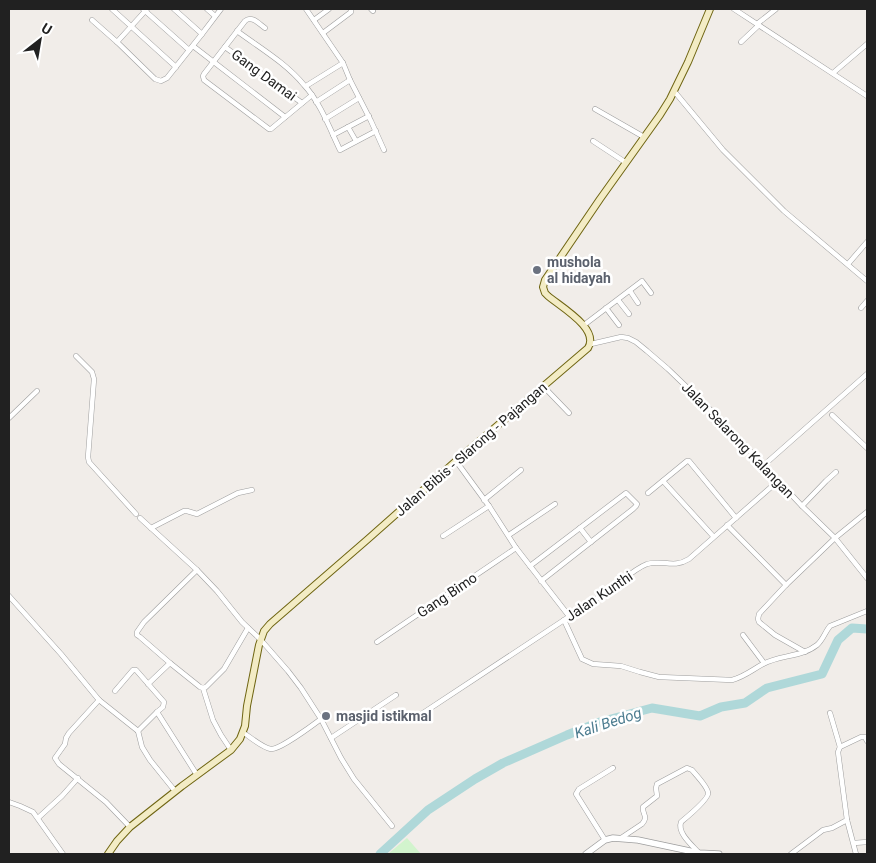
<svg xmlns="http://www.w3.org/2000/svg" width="876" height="863" font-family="Roboto,sans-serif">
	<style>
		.park { fill: #d2f4cd }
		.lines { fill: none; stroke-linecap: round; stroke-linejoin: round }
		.river { stroke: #afd8d9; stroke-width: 9 }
		.minor-casing { stroke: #9e9e9e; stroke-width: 5.5 }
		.tertiary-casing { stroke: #9e9e9e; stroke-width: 7 }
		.secondary-casing { stroke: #6f6512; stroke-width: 8 }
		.minor { stroke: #fff; stroke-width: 4.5 }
		.tertiary { stroke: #fff; stroke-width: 5.5 }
		.secondary { stroke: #f3ecc5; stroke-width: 6 }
		.worship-dot { fill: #6b7280; stroke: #fff; stroke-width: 2 }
		.labels { text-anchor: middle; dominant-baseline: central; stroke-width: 5; stroke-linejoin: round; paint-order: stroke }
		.street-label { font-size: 14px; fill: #212121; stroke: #fff }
		.worship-label { font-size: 14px; font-weight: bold; fill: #5b616d; stroke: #fff; text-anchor: start }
		.water-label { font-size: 15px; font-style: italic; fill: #4d7d90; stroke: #fff }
	</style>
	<rect width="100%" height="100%" fill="#f1ede9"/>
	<path class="park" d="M407,838L421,854H388Z"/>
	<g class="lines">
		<path class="river" d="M380,854L428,810L475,779L503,763L567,735L600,722L652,708L700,716L721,707L745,703L767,688L822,674L838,640L852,628L867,629"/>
		<defs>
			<g id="minor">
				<path d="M112,9L176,67"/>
				<path d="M143,9L189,50"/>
				<path d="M147,9L117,42L155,79L161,81L167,78L202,34L221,9"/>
				<path d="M174,9L202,34"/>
				<path d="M207,9L215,16"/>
				<path d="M306,9L343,63L350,80L371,121L384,150"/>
				<path d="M371,9L373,11"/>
				<path d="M734,9L867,96"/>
				<path d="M92,20L117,42"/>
				<path d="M314,20L329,9"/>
				<path d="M757,24L776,9"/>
				<path d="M265,28C259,24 252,15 245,21L204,74L203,76L204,80L269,129H271L312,95"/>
				<path d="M237,31C260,48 286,63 304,85C320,102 330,129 340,150L376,131"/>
				<path d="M323,33L351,12V9"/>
				<path d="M741,42L759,25"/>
				<path d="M193,46L285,117"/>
				<path d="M225,47L302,103"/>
				<path d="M833,73L867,44"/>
				<path d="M306,86L343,63"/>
				<path d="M674,91L723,150L784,211L867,281"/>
				<path d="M316,102L350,80"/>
				<path d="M595,109L644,137"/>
				<path d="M325,119L359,98"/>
				<path d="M348,127L356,141"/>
				<path d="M333,135L369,116"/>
				<path d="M593,141L625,162"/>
				<path d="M848,264L867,242"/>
				<path d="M630,291L638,303"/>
				<path d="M618,300L629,314"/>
				<path d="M606,308L619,325"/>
				<path d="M861,308L867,301"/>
				<path d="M584,325L642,281L651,293"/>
				<path d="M591,344L621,337L628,338L636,342L647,351L668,369L718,417L802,506L835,538L867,578"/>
				<path d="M76,356L92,372L94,379L88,457L89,462L136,514"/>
				<path d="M543,386L569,413"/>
				<path d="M832,415L867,448"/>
				<path d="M9,418L37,391"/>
				<path d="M456,461L489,506L516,548L569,616"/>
				<path d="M764,465L867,374"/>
				<path d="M663,481L713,536"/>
				<path d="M648,493L687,461H689L736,518"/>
				<path d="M484,500L521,470"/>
				<path d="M802,506L826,481L836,472"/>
				<path d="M140,518L197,570L217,591L242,622L260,639L288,671L301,688L321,719L341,758L354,779L392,826"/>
				<path d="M727,525L786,585L835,538L867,512"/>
				<path d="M151,528L184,511H187L197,514L238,493L252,490"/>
				<path d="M580,528L591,542"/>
				<path d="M509,535L555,504"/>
				<path d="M443,536L489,506"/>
				<path d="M530,566L626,493L637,504L636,506L633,509L541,581"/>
				<path d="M786,585L759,614L758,619L759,622L775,635L805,652"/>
				<path d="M9,596L61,654L99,700L138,731L157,712"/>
				<path d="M564,620L582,659L593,664L621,666L640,672L659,677L732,680C744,677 752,670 763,664C780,655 802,657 817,645C823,640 825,632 830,626L867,611"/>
				<path d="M743,635L764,663"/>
				<path d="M377,642L516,548"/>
				<path d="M170,663L140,637L137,635V632L144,622L197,570"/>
				<path d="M148,684L170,663L200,687L203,688L206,687L224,669L248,628"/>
				<path d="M203,688L213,720L221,735L231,750"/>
				<path d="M115,691L133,670H136L164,702L163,707L157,712L197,775"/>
				<path d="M99,700L69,733L66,738L65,744L55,758L59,764L106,802L130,827"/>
				<path d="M830,713L840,747"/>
				<path d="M417,717L611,589C622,581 634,569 647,564C662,559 673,569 689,559L778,481"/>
				<path d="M138,731L142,747L150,760L175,791"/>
				<path d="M244,733C250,737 263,748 271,749C279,750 313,725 321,719"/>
				<path d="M331,738L396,695"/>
				<path d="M9,802L20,806L33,812L63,854"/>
				<path d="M38,818L62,796L78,778"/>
				<path d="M621,838L642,824C649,816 642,815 643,807L657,796L656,788L657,784L687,768L692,770C696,775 708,787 708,793C709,799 687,817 681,822C677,833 692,845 699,853"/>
				<path d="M605,840L576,794L579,789L613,768"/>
				<path d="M854,843L867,842"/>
				<path d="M791,854L823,830L832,828L847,820"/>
				<path d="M856,854L847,820L838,752L840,747L861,737H865L867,741"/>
			</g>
			<path id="tertiary" d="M586,854L605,840L613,838L638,840L699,853L719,854"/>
			<path id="secondary" d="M108,854L117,841L130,827L182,786L231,750L240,739L245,726L247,706L259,645L264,631L270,624L368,539L456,461L588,348C600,329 561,307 548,296L545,293L543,287L545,280L600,199L660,115L670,99L688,62L710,9"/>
		</defs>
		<use href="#minor" class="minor-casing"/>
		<use href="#tertiary" class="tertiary-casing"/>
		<use href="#secondary" class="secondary-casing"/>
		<use href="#minor" class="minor"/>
		<use href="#tertiary" class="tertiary"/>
		<use href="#secondary" class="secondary"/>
	</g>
	<g class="worship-dot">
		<circle cx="537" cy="270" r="5"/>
		<circle cx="326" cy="716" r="5"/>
	</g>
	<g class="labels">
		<g class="street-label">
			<text transform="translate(264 75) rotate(36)">Gang Damai</text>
			<text transform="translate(738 440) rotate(46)">Jalan Selarong Kalangan</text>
			<text transform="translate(471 449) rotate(-41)">Jalan Bibis - Slarong - Pajangan</text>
			<text transform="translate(447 595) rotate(-34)">Gang Bimo</text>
			<text transform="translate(599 596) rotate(-34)">Jalan Kunthi</text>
		</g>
		<g class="worship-label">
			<text x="547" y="262">mushola<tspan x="547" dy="16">al hidayah</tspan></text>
			<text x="336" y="716">masjid istikmal</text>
		</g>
		<g class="water-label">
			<text transform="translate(608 723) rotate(-18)">Kali Bedog</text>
		</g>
	</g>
	<rect width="876" height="863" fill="none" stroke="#212121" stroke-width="20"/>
	<g transform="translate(40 40) rotate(31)" stroke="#ffffff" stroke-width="4" paint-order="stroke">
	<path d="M0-4L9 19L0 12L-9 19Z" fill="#212121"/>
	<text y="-8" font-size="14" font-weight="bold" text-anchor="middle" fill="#212121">U</text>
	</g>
</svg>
